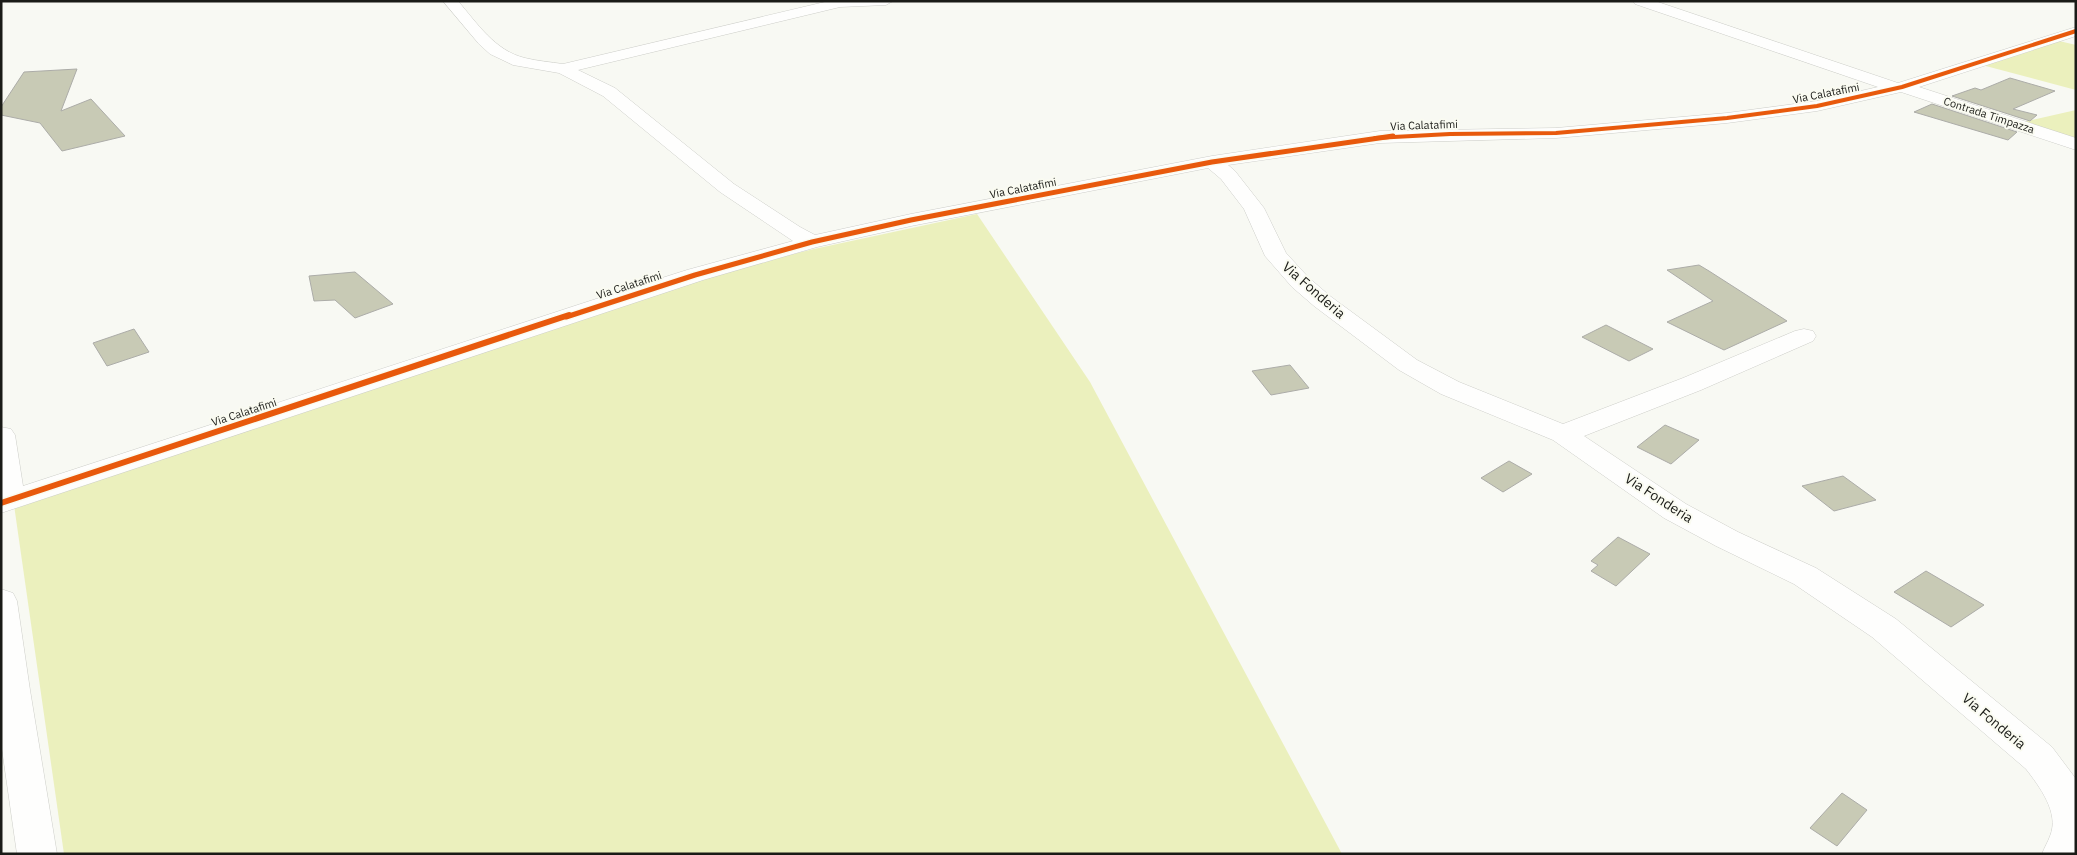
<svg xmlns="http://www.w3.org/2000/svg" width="2077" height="855" font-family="'IBM Plex Sans',sans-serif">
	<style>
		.green { fill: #ebf0bd }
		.building { fill: #c8cab5; stroke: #acaca8 }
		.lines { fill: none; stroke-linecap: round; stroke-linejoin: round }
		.minor-casing { stroke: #cdcec9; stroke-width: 1 }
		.minor { fill: #fefefd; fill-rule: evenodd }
		.cycleway-far2-casing { stroke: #fafbf1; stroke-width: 5.5 }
		.cycleway-far1-casing { stroke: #fafbf1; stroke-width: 8 }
		.cycleway-casing { stroke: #fafbf1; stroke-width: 9 }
		.cycleway-far2 { stroke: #e8590c; stroke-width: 4 }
		.cycleway-far1 { stroke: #e8590c; stroke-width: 5 }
		.cycleway { stroke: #e8590c; stroke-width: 6 }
		.labels { text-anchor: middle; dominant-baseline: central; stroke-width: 4; stroke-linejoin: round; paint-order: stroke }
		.far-street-label { font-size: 11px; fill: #1a1b17; stroke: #fafbf1 }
		.street-label { font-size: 14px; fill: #1a1b17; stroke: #fafbf1 }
	</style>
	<rect width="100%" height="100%" fill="#f8f9f3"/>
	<g class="green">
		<path d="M2055,40L2076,45V90L1982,65Z"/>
		<path d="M2076,110V141L2019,123Z"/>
		<path d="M977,214L1090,382L1342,854H64L14,505L748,265L814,249Z"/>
	</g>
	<g class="building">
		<path d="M77,69L61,111L91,99L125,136L62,151L40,123L1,115V107L24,72Z"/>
		<path d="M2010,78L2055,91L2013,109L2037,115L2030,121L1952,96L1975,88L1981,90Z"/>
		<path d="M1932,104L2017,132L2008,140L1914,112Z"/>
		<path d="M1699,265L1709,271L1787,321L1724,350L1667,322L1713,301L1667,270Z"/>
		<path d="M355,272L393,304L355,318L335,300L314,301L309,276Z"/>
		<path d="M1606,325L1653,349L1629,361L1582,337Z"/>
		<path d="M134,329L149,352L107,366L93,343Z"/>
		<path d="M1290,365L1309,388L1271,395L1252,371Z"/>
		<path d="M1665,425L1699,440L1671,464L1637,447Z"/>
		<path d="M1509,461L1532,474L1503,492L1481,478Z"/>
		<path d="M1843,476L1876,500L1834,511L1802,486Z"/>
		<path d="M1618,537L1650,554L1616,586L1591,571L1598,565L1591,561Z"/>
		<path d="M1926,571L1984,605L1951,627L1894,592Z"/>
		<path d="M1842,793L1867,810L1837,846L1810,828Z"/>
	</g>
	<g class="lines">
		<defs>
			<g id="minor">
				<path d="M443,1H458C477,23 495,51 525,58C537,61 550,62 563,64L829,1H893L886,5L840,7L578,70L615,88L734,184L800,227L815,235L911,214L1212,156L1380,131L1556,128L1727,113L1817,101L1878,87L1635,4L1633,1H1655L1898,83L2076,27V36L1919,87L2076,138V150L1901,92L1817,111L1727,123L1556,138L1380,143L1228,165L1235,171L1264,208L1286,253L1308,277L1330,296L1417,360L1459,382L1563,424L1683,378L1795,331L1804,329L1813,331L1816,336L1813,341L1701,390L1584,436L1686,504L1738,532L1816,568L1896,619L2052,747L2076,779V854H2042C2044,848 2048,842 2050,836C2060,813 2039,786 2026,769L1872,637L1794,584L1716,546L1664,518L1553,440L1441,394L1399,370L1314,306L1292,287L1265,256L1244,209L1221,179L1208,168L911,226L817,247L703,280L1,513V427L11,429L15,435L23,486L599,298L687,270L793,241L720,192L603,96L559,73L513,65L490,54L479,44Z"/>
				<path d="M1,589L13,593L17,601L30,690L57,854H17L1,742Z"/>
			</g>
		</defs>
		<use href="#minor" class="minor-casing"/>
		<use href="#minor" class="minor"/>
		<defs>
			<path id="cycleway-far2" d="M1375,138L1450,134L1556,133L1727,118L1817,106L1902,87L2076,31"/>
			<path id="cycleway-far1" d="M566,317L695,275L812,242L911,220L1212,162L1393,136"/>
			<path id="cycleway" d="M1,503L569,315"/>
		</defs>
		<use href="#cycleway-far2" class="cycleway-far2-casing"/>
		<use href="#cycleway-far1" class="cycleway-far1-casing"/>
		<use href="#cycleway" class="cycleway-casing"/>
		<use href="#cycleway-far2" class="cycleway-far2"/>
		<use href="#cycleway-far1" class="cycleway-far1"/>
		<use href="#cycleway" class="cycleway"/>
	</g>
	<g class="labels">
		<g class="far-street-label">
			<text transform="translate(1826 93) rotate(-11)">Via Calatafimi</text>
			<text transform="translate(1989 115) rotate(18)">Contrada Timpazza</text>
			<text transform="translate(1424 125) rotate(-2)">Via Calatafimi</text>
			<text transform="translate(1023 188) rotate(-11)">Via Calatafimi</text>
			<text transform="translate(629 285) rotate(-18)">Via Calatafimi</text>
			<text transform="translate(244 412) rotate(-18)">Via Calatafimi</text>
		</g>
		<g class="street-label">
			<text transform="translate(1314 290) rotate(41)">Via Fonderia</text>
			<text transform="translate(1659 498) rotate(33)">Via Fonderia</text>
			<text transform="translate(1994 721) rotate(40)">Via Fonderia</text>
		</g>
	</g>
	<rect width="2077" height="855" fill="none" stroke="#1a1b17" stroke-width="5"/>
</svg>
